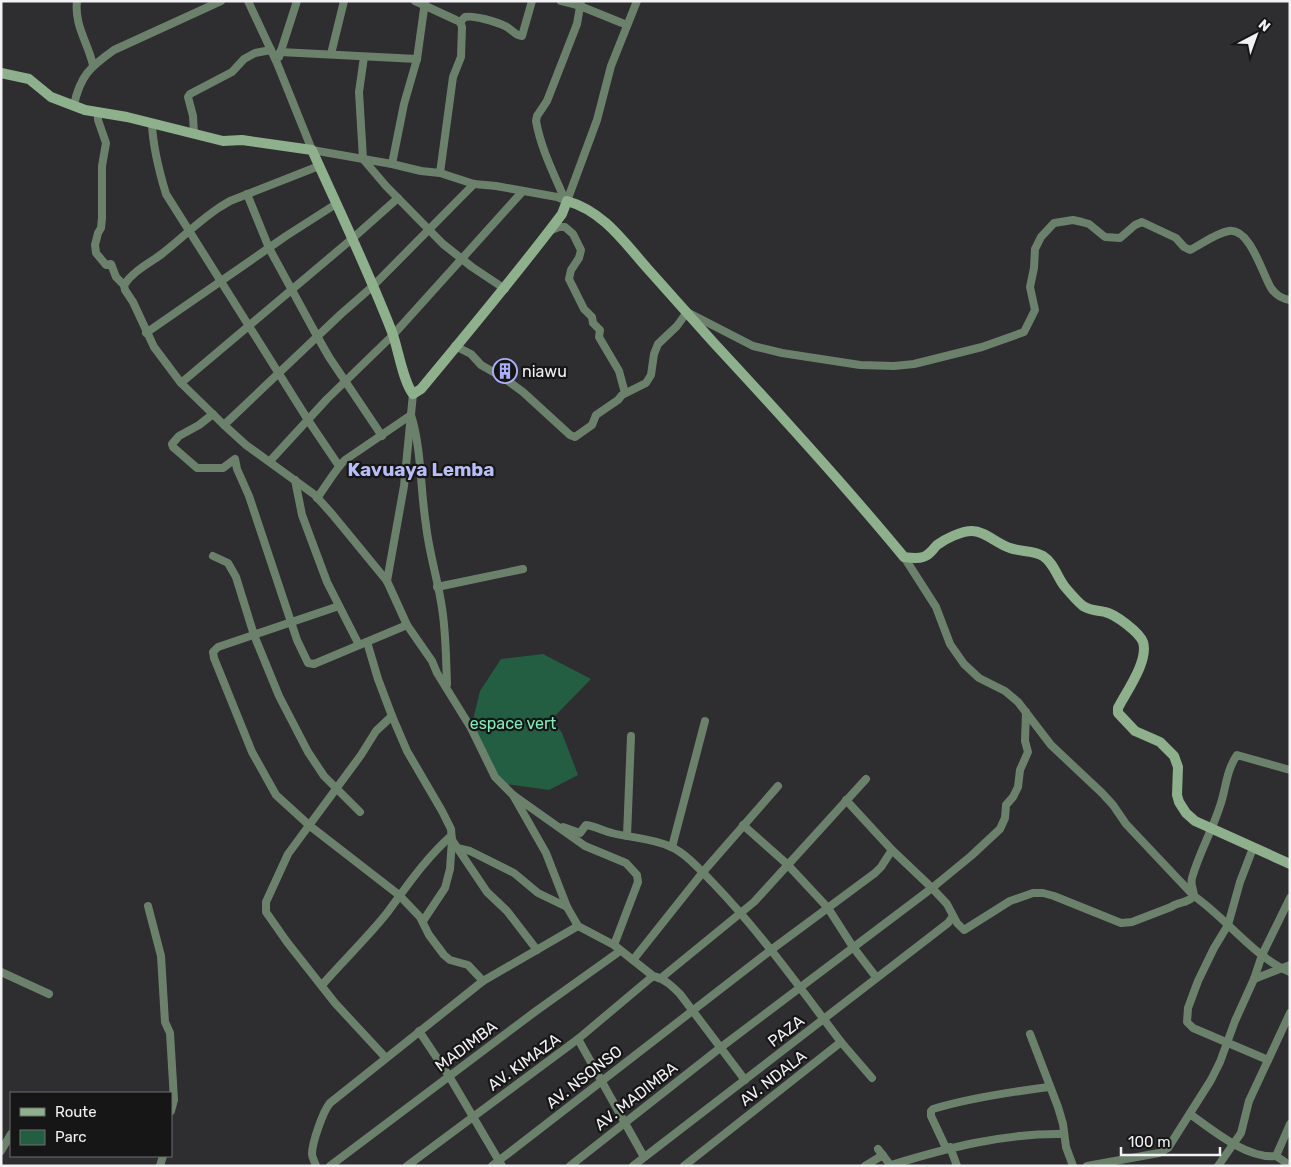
<svg xmlns="http://www.w3.org/2000/svg" width="1291" height="1167" font-family="Rubik,sans-serif">
	<style>
		.green { fill: #235e43 }
		.lines { fill: none; stroke-linecap: round; stroke-linejoin: round }
		.street { stroke: #6c816b; stroke-width: 8 }
		.secondary { stroke: #8eb08d; stroke-width: 10 }
		.labels { text-anchor: middle; dominant-baseline: central; stroke-width: 4.5; stroke-linejoin: round; paint-order: stroke }
		.poi-label { font-size: 16px; fill: #f2f1f3; stroke: #161617; text-anchor: start }
		.park-label { font-size: 16px; fill: #84ebb8; stroke: #161617 }
		.street-label { font-size: 16px; fill: #f2f1f3; stroke: #161617 }
		.quarter-label { font-size: 19px; font-weight: bold; fill: #b8bdf5; stroke: #161617 }
	</style>
	<rect width="100%" height="100%" fill="#2e2d30"/>
	<path class="green" d="M543,654L591,679L552,719L562,733L578,775L549,790L500,783L471,728L480,691L501,659Z"/>
	<g class="lines">
		<g class="street">
			<path d="M77,1C74,25 88,43 93,65"/>
			<path d="M248,1L277,63L312,150L392,164L421,171L440,173L474,184L496,186L557,197L567,201L597,120L611,66L637,1"/>
			<path d="M415,1L456,20L460,22L462,27L461,57L453,77L440,173"/>
			<path d="M561,1L580,6L627,25"/>
			<path d="M460,22L465,17C474,15 497,22 505,26C512,29 515,36 522,36L532,1"/>
			<path d="M280,52L417,59"/>
			<path d="M331,54L344,1"/>
			<path d="M279,57L297,1"/>
			<path d="M364,57L359,92L363,159L386,186L443,244L472,267L505,289"/>
			<path d="M74,105C80,76 90,67 114,50L221,1"/>
			<path d="M98,112V120L106,143L102,166V218L101,228L98,233L95,245L96,253L106,265L111,264L116,277L124,285"/>
			<path d="M152,124C153,148 159,171 166,194L308,420L339,466"/>
			<path d="M194,134L193,116L188,97L190,94L232,72L244,59L255,53L271,50"/>
			<path d="M392,164L404,104L417,59L425,2"/>
			<path d="M319,166L230,201L220,207C200,220 182,238 163,253C150,263 133,271 124,285L125,290L133,302L154,347L181,383L224,425L246,445L315,495L332,514L387,581L407,625L432,661L437,673L471,728L495,777L513,795L585,846L626,863L637,875L638,882L614,945"/>
			<path d="M247,194L269,248L317,336L329,357L382,436"/>
			<path d="M565,200C554,174 541,149 536,121L537,116L547,101L577,24L581,1"/>
			<path d="M549,231L559,227H565L573,234L581,250L579,258L571,270L569,279L584,309L592,317L593,323L600,330L599,337L619,371L625,393"/>
			<path d="M146,333L286,236L336,204"/>
			<path d="M455,346L471,354L481,365L504,378L523,392L570,435L575,437L592,425L596,415L618,400L622,395L646,383L651,375L654,354L658,344L677,326L687,312L753,346L782,353L860,365L894,366L914,364L982,347L1024,332L1035,310L1030,287L1034,268L1035,249L1041,237L1054,223L1073,220L1082,222L1089,224L1105,237L1120,238L1135,225L1142,222L1176,238L1184,247L1190,250C1202,244 1216,233 1229,231C1250,228 1262,273 1271,288C1275,294 1282,299 1290,300"/>
			<path d="M181,383L353,238L398,198"/>
			<path d="M213,414L199,425L179,436L172,444L173,447L197,468H223L235,459L237,469L249,496L297,640L308,663L314,664L407,625"/>
			<path d="M224,425L341,314L373,286L474,184"/>
			<path d="M270,461L327,399L393,335L522,192"/>
			<path d="M295,480L302,515L327,582L359,645"/>
			<path d="M317,498C326,486 335,470 345,460L411,415C422,451 420,488 426,525C429,553 438,580 442,608C446,633 446,659 447,684"/>
			<path d="M213,556L228,563L236,577L254,635L279,696L308,752L324,776L360,812"/>
			<path d="M904,557L936,607L950,644L964,664L979,678L1005,691L1018,702L1051,745L1102,793L1113,805L1126,824L1194,896C1225,917 1256,959 1290,972"/>
			<path d="M387,581L404,486L413,394"/>
			<path d="M437,587L523,569"/>
			<path d="M339,606L218,647L213,652L214,658L252,752L276,795L310,826L399,895L420,917L429,935L444,955L450,960L468,965L483,981"/>
			<path d="M367,642L378,679L392,716L407,751L442,811L451,829L452,840L487,892L507,911L537,950"/>
			<path d="M513,795L546,853L567,907L578,926L614,945L653,976C665,979 672,986 680,994L745,1080"/>
			<path d="M846,800L892,850L932,888L947,904L957,923L964,930L1010,901L1033,893H1043L1054,896L1121,923L1132,922L1171,907C1179,901 1187,904 1194,896C1194,890 1190,885 1192,878C1199,853 1212,831 1220,806C1226,789 1226,771 1237,755L1290,770"/>
			<path d="M743,825L787,864L828,908L853,947L876,977"/>
			<path d="M563,827L580,833L586,825C595,826 603,831 612,833C631,838 653,838 671,847C686,853 703,873 714,884C761,933 800,988 841,1042"/>
			<path d="M627,836L631,736"/>
			<path d="M672,847L705,721"/>
			<path d="M457,848L470,851L514,873L538,893L567,907"/>
			<path d="M1253,848L1240,882L1228,925L1214,948L1198,981L1188,1008L1187,1022L1193,1028L1268,1060"/>
			<path d="M148,906L161,956L165,1022L170,1033L173,1083L174,1100L171,1111"/>
			<path d="M423,921L445,888L450,869L452,840"/>
			<path d="M633,960L703,872L778,786"/>
			<path d="M1,972L49,994"/>
			<path d="M661,978L754,902L866,779"/>
			<path d="M1254,979L1290,965"/>
			<path d="M322,985C343,961 367,938 387,913C407,886 426,858 451,836"/>
			<path d="M419,1031L449,1076L502,1166"/>
			<path d="M1030,1034L1058,1107L1063,1124L1066,1147L1073,1166"/>
			<path d="M578,1039L644,1157"/>
			<path d="M385,1057L335,1003L287,942L266,912V902L288,854L361,755L376,731L392,716"/>
			<path d="M1190,1114C1212,1130 1247,1159 1276,1156L1290,1124"/>
			<path d="M950,1147L957,1166"/>
			<path d="M946,1148L931,1116V1111L933,1109C970,1098 1010,1092 1049,1087"/>
			<path d="M878,1149L891,1166"/>
			<path d="M1,1151L11,1134"/>
			<path d="M1276,1156L1285,1162L1286,1166"/>
			<path d="M891,1165C947,1148 1004,1133 1063,1134"/>
			<path d="M160,1166L163,1156"/>
			<path d="M316,1166C315,1162 312,1158 312,1154C312,1143 323,1111 330,1103L483,981L578,926"/>
			<path d="M330,1166L536,1011L620,951"/>
			<path d="M407,1166L578,1039L653,976"/>
			<path d="M492,1166L771,950L875,873L881,867L892,850"/>
			<path d="M570,1166L720,1048L932,888L971,856L1000,829L1005,818L1006,805L1013,797L1018,787L1020,770L1028,752L1025,741L1026,712"/>
			<path d="M633,1166L948,923L953,916"/>
			<path d="M684,1166L841,1042L872,1078"/>
			<path d="M865,1166L883,1155"/>
			<path d="M1087,1166L1159,1153L1168,1148L1211,1080L1220,1062L1235,1021L1254,979L1262,955L1290,898"/>
			<path d="M1218,1166L1241,1133L1249,1101L1290,1013"/>
		</g>
		<path class="secondary" d="M1,73L29,79L51,97L85,110L127,117L223,141L242,140L312,150C339,210 368,270 392,332C398,348 403,382 413,394L421,389C469,331 517,274 562,214L567,201C603,211 624,242 647,268C669,293 691,317 713,342C778,412 843,483 904,557C911,558 917,559 923,557C930,555 932,550 937,545C945,539 961,531 972,531C985,531 997,544 1010,548C1020,552 1033,550 1043,556C1054,563 1057,577 1065,587C1070,593 1077,601 1083,606C1091,611 1097,610 1105,612C1115,614 1139,632 1143,642C1149,661 1126,692 1118,708V713L1135,731L1160,742L1174,756L1178,767L1177,795L1179,802L1186,813L1195,821L1290,864"/>
	</g>
	<defs>
		<symbol id="building-ring" viewBox="-11 -11 22 22"><circle r="9.5" fill="#161617" stroke="#abaffb" stroke-width="1.5"/><path d="M-4-6H4V6H1V3H-1V6H-4ZM-2.5-4.3h1.7v1.8h-1.7ZM.8-4.3h1.7v1.8H.8ZM-2.5-1h1.7V.8h-1.7ZM.8-1h1.7V.8H.8Z" fill="#abaffb"/></symbol>
	</defs>
	<g fill-rule="evenodd">
		<use href="#building-ring" x="491" y="357" width="28" height="28"/>
	</g>
	<g class="labels">
		<g class="poi-label">
			<text x="522" y="371">niawu</text>
		</g>
		<g class="park-label">
			<text x="513" y="723">espace vert</text>
		</g>
		<g class="street-label">
			<text transform="translate(786 1031) rotate(-38)">PAZA</text>
			<text transform="translate(466 1046) rotate(-37)">MADIMBA</text>
			<text transform="translate(524 1062) rotate(-36)">AV. KIMAZA</text>
			<text transform="translate(584 1077) rotate(-38)">AV. NSONSO</text>
			<text transform="translate(773 1078) rotate(-38)">AV. NDALA</text>
			<text transform="translate(636 1096) rotate(-38)">AV. MADIMBA</text>
		</g>
		<g class="quarter-label">
			<text x="421" y="469">Kavuaya Lemba</text>
		</g>
	</g>
	<rect width="1291" height="1167" fill="none" stroke="#f2f1f3" stroke-width="5"/>
	<rect x="10" y="1092" width="162" height="65" fill="#161617" stroke="#6e6e6f"/>
	<rect x="20" y="1108" width="25" height="8" fill="#8eb08d" stroke="#6e6e6f"/>
	<text x="55" y="1117" font-size="15" fill="#f2f1f3">Route</text>
	<rect x="20" y="1130" width="25" height="15" fill="#235e43" stroke="#6e6e6f"/>
	<text x="55" y="1142" font-size="15" fill="#f2f1f3">Parc</text>
	<g transform="translate(1256 35) rotate(41)" stroke="#161617" stroke-width="4" paint-order="stroke">
	<path d="M0-4L9 19L0 12L-9 19Z" fill="#f2f1f3"/>
	<text y="-8" font-size="14" font-weight="bold" text-anchor="middle" fill="#f2f1f3">N</text>
	</g>
	<path d="M1121 1147v8h99v-8" fill="none" stroke="#f2f1f3" stroke-width="2.5"/>
	<text x="1128" y="1147" font-size="15" fill="#f2f1f3" stroke="#161617" stroke-width="4" paint-order="stroke">100 m</text>
</svg>
